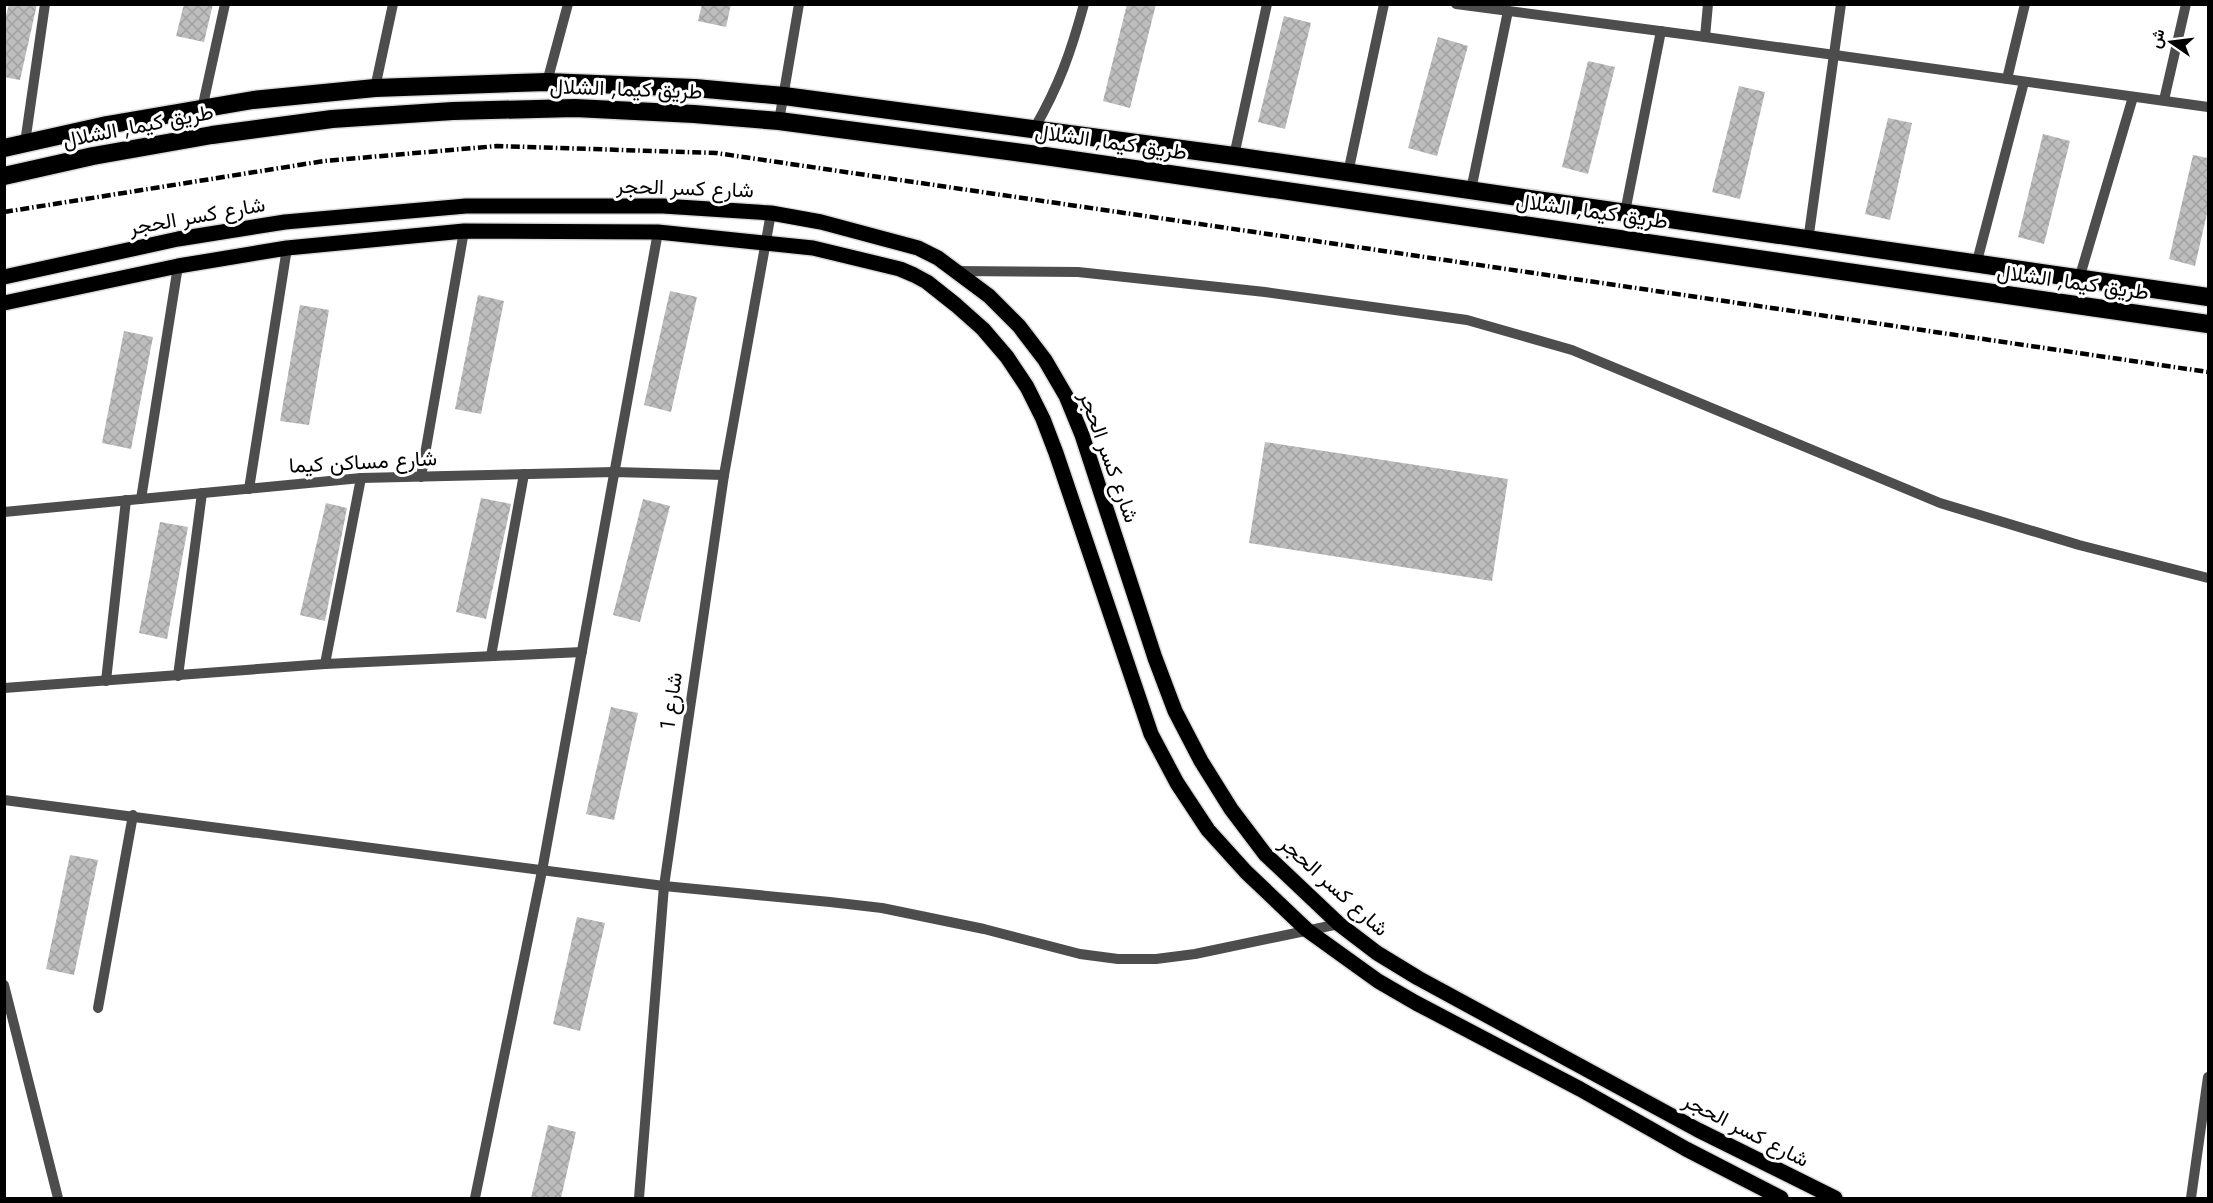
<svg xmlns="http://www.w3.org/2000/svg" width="2213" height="1203" font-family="Jost,Vazirmatn,sans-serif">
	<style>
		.building { fill: url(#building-cross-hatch) }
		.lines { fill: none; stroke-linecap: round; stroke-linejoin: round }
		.major-casing { stroke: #dbdbdb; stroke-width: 18 }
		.highway-casing { stroke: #dbdbdb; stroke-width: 21 }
		.minor { stroke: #4d4d4d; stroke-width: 10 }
		.major { stroke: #000; stroke-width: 15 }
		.highway { stroke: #000; stroke-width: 18 }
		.rail { stroke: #000; stroke-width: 4.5; stroke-dasharray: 9 3 1.5 3; stroke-linecap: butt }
		.labels { text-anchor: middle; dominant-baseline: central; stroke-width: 6; stroke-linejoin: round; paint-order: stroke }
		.street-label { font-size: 21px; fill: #000; stroke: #fff }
	</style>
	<defs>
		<pattern id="building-cross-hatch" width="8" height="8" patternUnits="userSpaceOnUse" patternTransform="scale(1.5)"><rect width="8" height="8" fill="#bdbdbd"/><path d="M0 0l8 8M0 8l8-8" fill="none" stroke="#a1a1a1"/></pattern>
	</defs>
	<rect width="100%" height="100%" fill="#fff"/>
	<g class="building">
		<path d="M9,4H37L20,80L4,77V23Z"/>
		<path d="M184,4H213L204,42L176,36Z"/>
		<path d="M702,4H731L726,27L698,21Z"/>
		<path d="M1127,4H1156L1130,108L1103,101Z"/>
		<path d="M1284,16L1311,23L1285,129L1258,122Z"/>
		<path d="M1438,37L1468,46L1437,156L1408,148Z"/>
		<path d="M1588,61L1615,67L1588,174L1562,167Z"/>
		<path d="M1739,86L1765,92L1740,199L1712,192Z"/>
		<path d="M1888,118L1912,123L1890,220L1865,214Z"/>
		<path d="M2043,134L2070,141L2044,244L2018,237Z"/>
		<path d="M2193,155L2208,158V209L2195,266L2169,259Z"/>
		<path d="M670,291L697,297L671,412L644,405Z"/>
		<path d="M478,295L504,301L481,414L455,409Z"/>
		<path d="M300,305L329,310L309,425L280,421Z"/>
		<path d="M124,331L153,337L131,449L102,443Z"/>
		<path d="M1265,442L1508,479L1492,581L1249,543Z"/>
		<path d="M481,498L511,504L486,619L456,612Z"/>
		<path d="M643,499L670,506L640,622L613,615Z"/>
		<path d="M326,503L347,508L325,621L300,615Z"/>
		<path d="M160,522L188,527L167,639L139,633Z"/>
		<path d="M611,707L638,713L614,820L586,814Z"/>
		<path d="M70,855L98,860L74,975L46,969Z"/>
		<path d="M577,917L605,923L580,1031L553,1024Z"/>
		<path d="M548,1125L576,1132L561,1198H531Z"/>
	</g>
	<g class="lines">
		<defs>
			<g id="major">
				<path d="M4,277L178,239L285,222L466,206H663L771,213L821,222L918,248L938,258L989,296L1019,326L1045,360L1066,396L1082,435L1155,658L1175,711L1201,761L1231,809L1265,854L1339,924L1377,953L1418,978L1698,1130L1835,1198"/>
				<path d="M4,303L178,266L287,248L464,231L658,232L813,248L900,269L914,275L927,282L956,305L983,329L1007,357L1027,387L1043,419L1056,453L1151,734L1177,783L1208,830L1246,872L1307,930L1378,981L1416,1003L1580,1089L1686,1149L1781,1198"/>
			</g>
			<g id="highway">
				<path d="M4,148L107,125L253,100L375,88L547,82L695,88L784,96L1234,156L2208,297"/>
				<path d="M4,176L93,156L212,135L332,119L453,111L575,108L694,114L779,121L1045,156L2208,324"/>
			</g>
		</defs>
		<use href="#major" class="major-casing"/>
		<use href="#highway" class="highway-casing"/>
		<g class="minor">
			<path d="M1456,4L1705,37L2208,107"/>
			<path d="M1705,37L1708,4"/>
			<path d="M2007,79L2025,4"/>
			<path d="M547,82L568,4"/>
			<path d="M375,88L393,4"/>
			<path d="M2164,100L2186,4"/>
			<path d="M202,109L225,4"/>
			<path d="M779,121L799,4"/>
			<path d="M1034,129C1059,86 1071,52 1084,4"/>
			<path d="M25,143L45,4"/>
			<path d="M1234,156L1267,4"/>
			<path d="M1348,173L1384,4"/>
			<path d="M1471,190L1508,11"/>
			<path d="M1625,212L1661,31"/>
			<path d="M1808,241L1841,4"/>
			<path d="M1976,265L2024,82"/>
			<path d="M955,271L1078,272L1265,292L1467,320L1572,350L1940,503L2079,545L2208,578"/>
			<path d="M2079,279L2133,97"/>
			<path d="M421,477L464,231"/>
			<path d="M249,489L287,248"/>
			<path d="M141,499L178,266"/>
			<path d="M4,512L361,478L614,472L724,475"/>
			<path d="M491,656L524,474"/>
			<path d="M325,664L361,478"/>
			<path d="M178,676L202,493"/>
			<path d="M106,681L126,500"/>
			<path d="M4,688L325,664L582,652"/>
			<path d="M4,800L664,886L830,902L882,908L984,929L1080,954L1118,959H1156L1195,954L1339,924"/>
			<path d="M4,985L58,1198"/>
			<path d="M98,1008L133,815"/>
			<path d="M475,1198L542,871L658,232"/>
			<path d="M639,1198L664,886L724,475L771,213"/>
			<path d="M2191,1198L2208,1077"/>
		</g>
		<use href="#major" class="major"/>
		<use href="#highway" class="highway"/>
		<path class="rail" d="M4,212L324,161L497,146L716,153L2208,372"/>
	</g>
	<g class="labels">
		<g class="street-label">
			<text transform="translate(626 89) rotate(2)">طريق كيما, الشلال</text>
			<text transform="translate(138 126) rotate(-11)">طريق كيما, الشلال</text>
			<text transform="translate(1111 142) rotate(8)">طريق كيما, الشلال</text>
			<text transform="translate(685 188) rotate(2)">شارع كسر الحجر</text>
			<text transform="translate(1592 211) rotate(8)">طريق كيما, الشلال</text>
			<text transform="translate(197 216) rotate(-10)">شارع كسر الحجر</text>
			<text transform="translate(2073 282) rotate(8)">طريق كيما, الشلال</text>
			<text transform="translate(1109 457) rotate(70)">شارع كسر الحجر</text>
			<text transform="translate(363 462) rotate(-3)">شارع مساكن كيما</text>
			<text transform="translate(671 701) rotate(-82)">شارع 1</text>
			<text transform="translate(1334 886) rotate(42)">شارع كسر الحجر</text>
			<text transform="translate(1746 1130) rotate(27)">شارع كسر الحجر</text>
		</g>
	</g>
	<rect width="2213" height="1203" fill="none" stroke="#000000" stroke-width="12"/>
	<g transform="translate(2171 42) rotate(284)" stroke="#ffffff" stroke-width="4.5" paint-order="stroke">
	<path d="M0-4.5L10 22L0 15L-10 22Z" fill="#000000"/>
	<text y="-9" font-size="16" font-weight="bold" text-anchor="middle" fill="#000000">ش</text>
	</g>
</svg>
